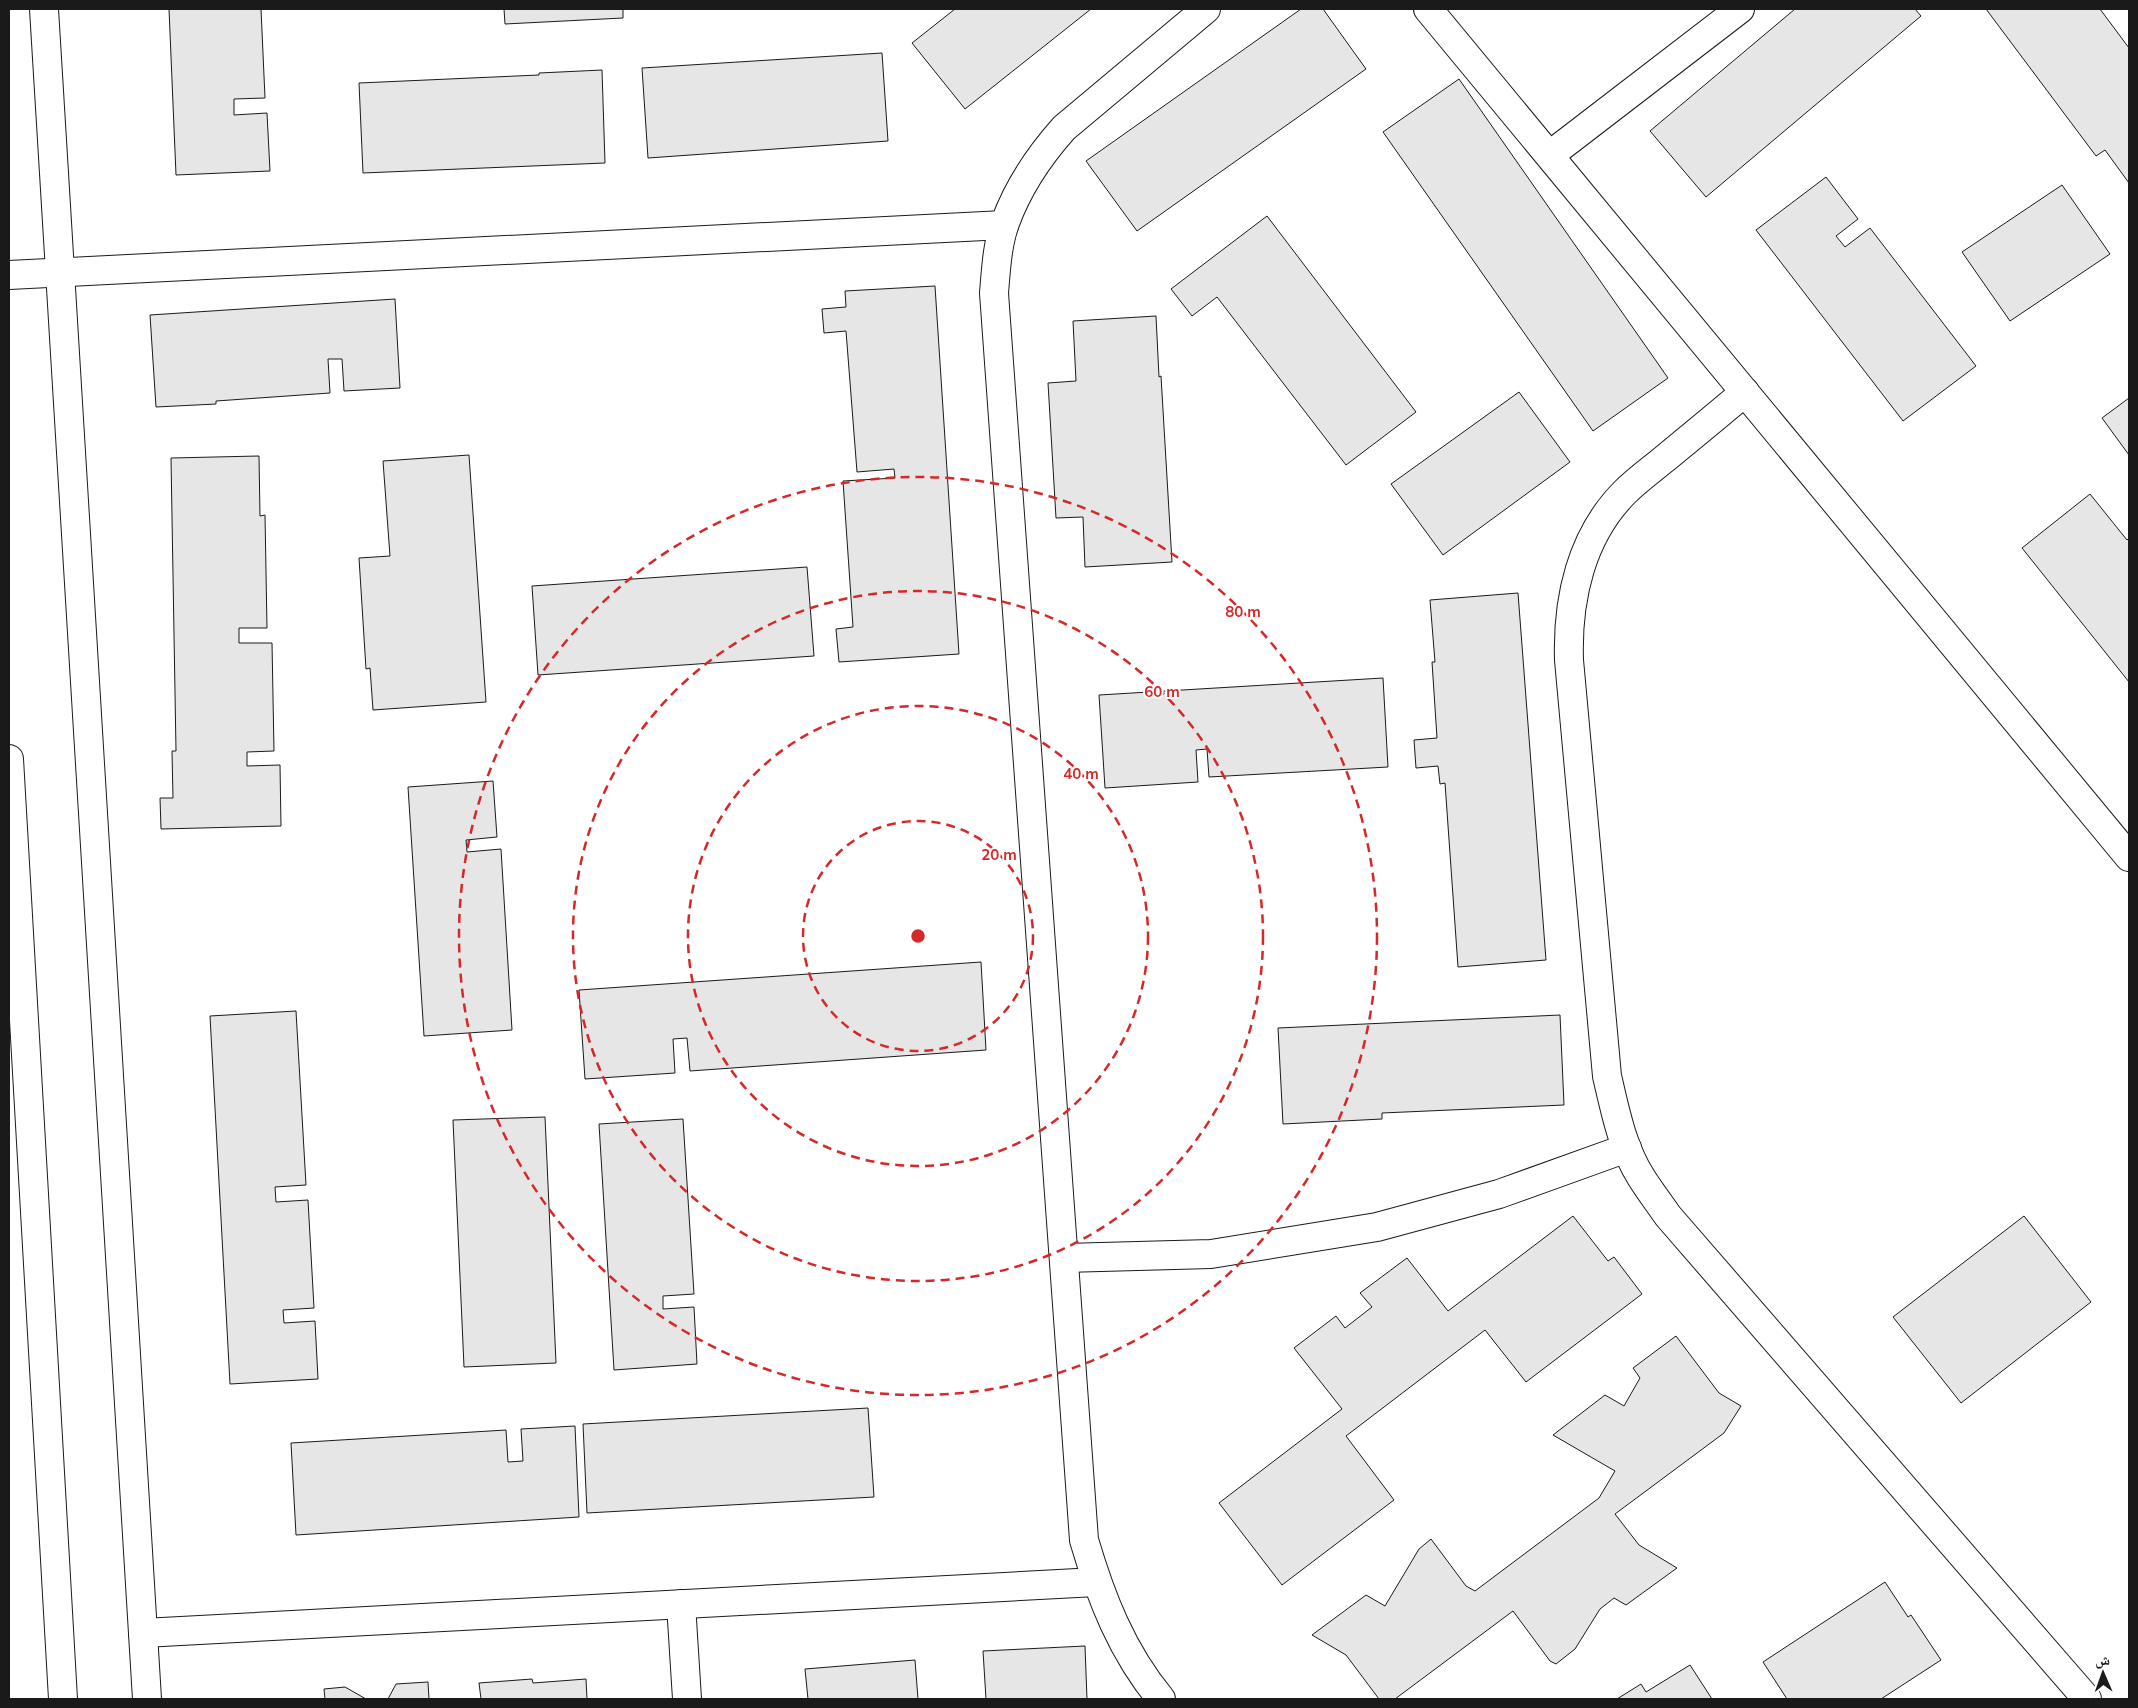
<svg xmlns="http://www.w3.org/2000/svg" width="2138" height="1708" font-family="Mulish,'Noto Naskh Arabic',sans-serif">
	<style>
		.building { fill: #e6e6e6; stroke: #1a1a1a }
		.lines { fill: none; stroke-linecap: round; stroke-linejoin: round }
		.minor-casing { stroke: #1a1a1a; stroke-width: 30 }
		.minor { stroke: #fff; stroke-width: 28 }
		.ring { fill: none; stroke: #d62828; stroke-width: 2.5; stroke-dasharray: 9 6 }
		.centre { fill: #d62828; stroke: #fff; stroke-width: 2.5 }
		.ring-label { font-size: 15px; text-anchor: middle; font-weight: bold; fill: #d62828; stroke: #fff; stroke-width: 4; stroke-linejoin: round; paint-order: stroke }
	</style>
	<rect width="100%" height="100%" fill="#fff"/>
	<g class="building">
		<path d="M169,9H261L265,98L234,99V115L267,113L270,171L176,175Z"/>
		<path d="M504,9H623V18L505,24Z"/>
		<path d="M955,9H1091L965,109L912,43Z"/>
		<path d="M1301,9H1323L1366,69L1137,231L1086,161Z"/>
		<path d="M1795,9H1915L1921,16L1706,197L1650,131Z"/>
		<path d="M1986,9H2100L2129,48V183L2105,150L2096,156Z"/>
		<path d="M882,53L888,141L648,158L642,68Z"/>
		<path d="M602,70L605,163L363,173L359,83L539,75V73Z"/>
		<path d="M1459,79L1668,378L1593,431L1383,132Z"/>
		<path d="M1826,177L1858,219L1836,236L1845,247L1870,228L1976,366L1903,421L1756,230Z"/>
		<path d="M2062,185L2110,254L2010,321L1962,252Z"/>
		<path d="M1267,216L1416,412L1346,465L1217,297L1192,316L1171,289Z"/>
		<path d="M935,286L959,654L839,662L836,629L853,627L843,481L895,478L894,469L857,472L846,331L824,333L822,309L846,307L845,291Z"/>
		<path d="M395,299L400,388L344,391L342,359H328L330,393L216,401V404L156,407L150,315Z"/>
		<path d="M1156,316L1159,377L1161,376L1172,562L1085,567L1083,517L1056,518L1048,383L1076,381L1073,321Z"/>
		<path d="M1519,392L1570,462L1443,555L1391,484Z"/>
		<path d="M2129,398V455L2102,418Z"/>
		<path d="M469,455L486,702L373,710L370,668L366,669L359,558L390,556L383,461Z"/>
		<path d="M259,456L260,516L265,515L267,628H239V643H272L274,751L247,752V766L280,765L281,826L161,829L160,798H173L172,751H176L171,458Z"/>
		<path d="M2090,494L2127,540L2129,538V682L2022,548Z"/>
		<path d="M807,567L814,656L538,675L532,586Z"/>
		<path d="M1518,593L1546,960L1458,967L1445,783L1440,784L1438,766L1416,768L1414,740L1437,738L1432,662H1435L1430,600Z"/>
		<path d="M1383,678L1388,767L1209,777L1207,749L1196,750L1198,782L1105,788L1099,695Z"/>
		<path d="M493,781L497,837L466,840L467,852L501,849L512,1030L424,1036L408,787Z"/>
		<path d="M981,962L986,1050L690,1071L687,1038L673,1039L675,1073L585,1079L579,990Z"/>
		<path d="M296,1011L306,1185L275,1187L276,1202L308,1200L314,1308L283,1310L284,1323L315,1321L318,1379L230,1384L210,1016Z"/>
		<path d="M1560,1015L1564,1105L1382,1113V1119L1283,1124L1278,1028Z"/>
		<path d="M545,1117L556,1363L464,1367L453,1120Z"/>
		<path d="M683,1119L694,1294L663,1296V1309L694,1307L697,1364L614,1370L599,1124Z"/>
		<path d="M1573,1216L1608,1261L1614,1257L1642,1294L1526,1382L1485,1330L1346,1436L1394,1500L1282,1585L1219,1503L1342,1409L1294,1348L1336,1316L1345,1328L1372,1307L1360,1293L1407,1258L1448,1311Z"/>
		<path d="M2024,1216L2091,1302L1961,1403L1893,1317Z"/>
		<path d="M1676,1336L1719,1393L1741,1406L1724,1433L1615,1514L1639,1545L1677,1568L1626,1605L1614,1598L1600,1609L1575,1649L1556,1664L1550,1661L1513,1611L1395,1699H1379L1346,1655L1312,1635L1366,1595L1385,1606L1419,1549L1431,1539L1466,1586L1475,1591L1599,1498L1615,1471L1553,1435L1605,1395L1624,1406L1640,1378L1633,1368Z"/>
		<path d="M868,1408L874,1497L587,1513L583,1424Z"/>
		<path d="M575,1426L579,1517L296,1535L291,1443L506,1430L508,1462L523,1461L521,1429Z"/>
		<path d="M1885,1582L1908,1617L1911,1615L1941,1660L1881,1699H1787L1763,1662Z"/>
		<path d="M1085,1646L1087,1699H986L983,1651Z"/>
		<path d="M915,1660L918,1699H808L805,1669Z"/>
		<path d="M1690,1665L1712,1699H1617L1641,1684L1646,1692Z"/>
		<path d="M532,1679L533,1683L586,1679L587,1699H481L479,1683Z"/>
		<path d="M428,1682L429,1699H388L396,1684Z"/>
		<path d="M345,1687L366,1699H325L324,1689Z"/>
	</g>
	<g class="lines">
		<defs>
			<g id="minor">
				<path d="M44,9L147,1699"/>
				<path d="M1428,9L2129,857"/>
				<path d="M1550,155L1740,9"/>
				<path d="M9,275L1004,225"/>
				<path d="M1745,392C1718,415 1691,437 1663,460C1651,470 1637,480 1625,492C1581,536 1567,599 1569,660L1607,1076C1615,1110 1622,1147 1641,1177C1649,1190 1659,1203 1668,1216L2087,1699"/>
				<path d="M9,759L63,1699"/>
				<path d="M1064,1258L1211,1254L1377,1227L1499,1194L1627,1148"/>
				<path d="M681,1604L687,1699"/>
				<path d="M143,1633L1096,1582"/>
				<path d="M1161,1699C1122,1652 1101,1598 1084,1540L994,293C996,270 997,245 1005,223C1018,187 1039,156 1064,128L1206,9"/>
			</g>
		</defs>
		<use href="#minor" class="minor-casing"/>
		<use href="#minor" class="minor"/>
	</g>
	<g class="ring">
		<circle cx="918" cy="936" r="115"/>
		<circle cx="918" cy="936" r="230"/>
		<circle cx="918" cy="936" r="345"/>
		<circle cx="918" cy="936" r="459"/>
	</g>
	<circle cx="918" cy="936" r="8" class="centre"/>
	<g class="ring-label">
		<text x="1243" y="617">80 m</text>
		<text x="1162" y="697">60 m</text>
		<text x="1081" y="779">40 m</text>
		<text x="999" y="860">20 m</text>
	</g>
	<rect width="2138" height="1708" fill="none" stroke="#1a1a1a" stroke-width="20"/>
	<g transform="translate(2103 1673) rotate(358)" stroke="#ffffff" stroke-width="4" paint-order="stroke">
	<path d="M0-4L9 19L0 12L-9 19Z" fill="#1a1a1a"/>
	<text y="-8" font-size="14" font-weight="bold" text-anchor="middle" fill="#1a1a1a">ش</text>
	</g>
</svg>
